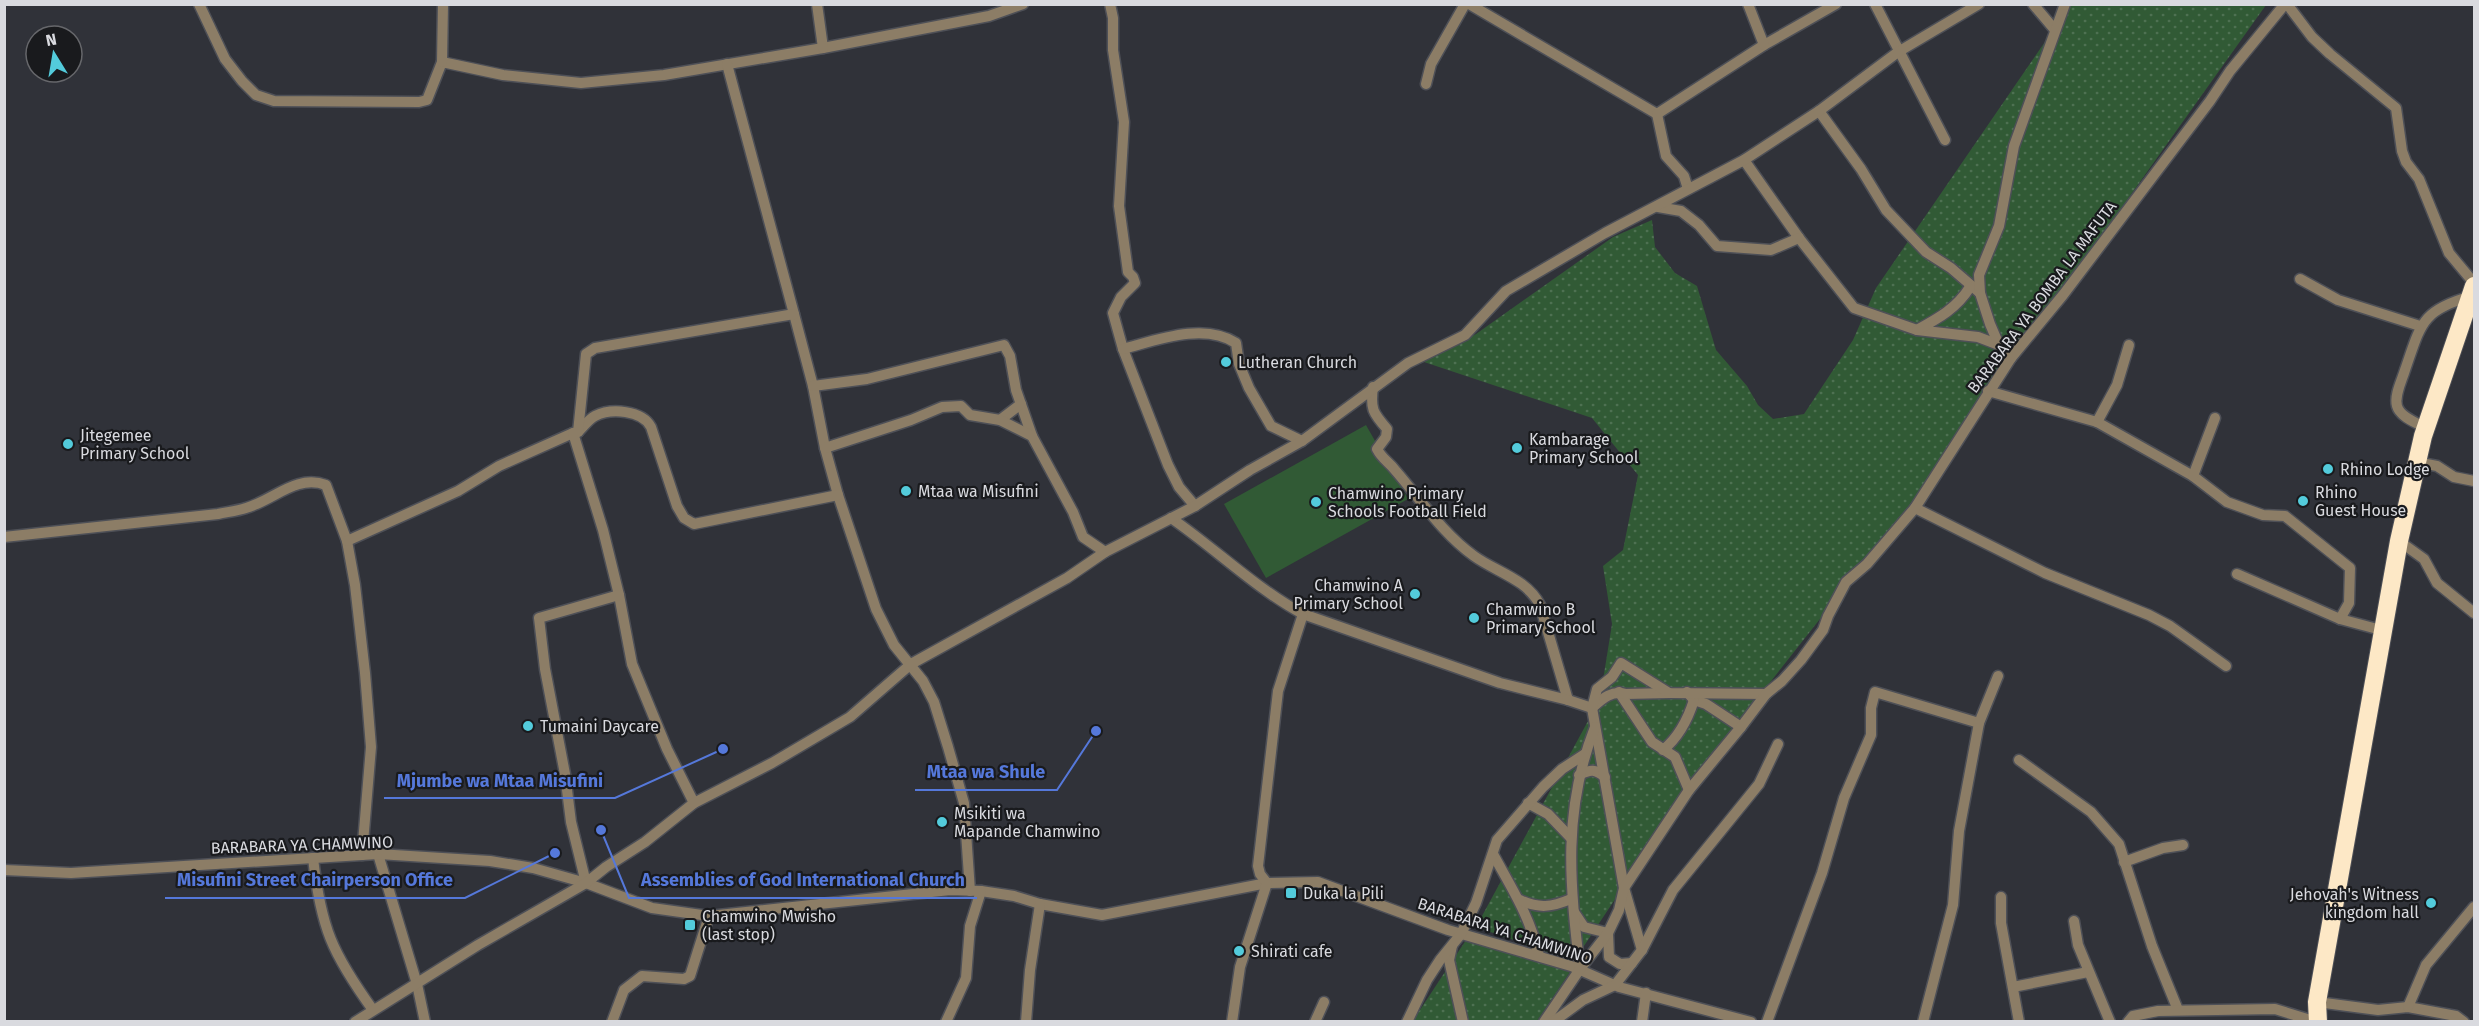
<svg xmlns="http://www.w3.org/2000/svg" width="2479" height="1026" font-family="'Fira Sans',sans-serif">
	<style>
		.grass { fill: url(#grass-dots) }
		.park { fill: #315a35 }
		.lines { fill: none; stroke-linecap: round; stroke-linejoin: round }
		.street-casing { stroke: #4e5057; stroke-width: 13 }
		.highway-casing { stroke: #4e5057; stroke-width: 20 }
		.street { stroke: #8c7d66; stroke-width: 10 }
		.highway { stroke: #fde8c6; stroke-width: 18 }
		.poi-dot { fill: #53cbdb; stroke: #191a1d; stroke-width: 2 }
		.labels { text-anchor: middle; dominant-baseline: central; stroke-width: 4.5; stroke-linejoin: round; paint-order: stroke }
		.street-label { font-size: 16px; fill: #d9dadf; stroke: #191a1d }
		.poi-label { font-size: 16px; fill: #d9dadf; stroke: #191a1d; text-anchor: start }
		.leader { fill: none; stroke: #5578da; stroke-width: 2 }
		.callout-dot { fill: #5578da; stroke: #191a1d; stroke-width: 2 }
		.callout-label { font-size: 18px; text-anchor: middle; font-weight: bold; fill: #5578da; stroke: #191a1d; stroke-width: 4.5; stroke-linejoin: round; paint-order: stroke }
	</style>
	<defs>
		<pattern id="grass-dots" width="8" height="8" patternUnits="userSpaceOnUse" patternTransform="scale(1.5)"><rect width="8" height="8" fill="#315a35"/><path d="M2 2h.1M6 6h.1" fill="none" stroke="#4e7152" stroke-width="1.8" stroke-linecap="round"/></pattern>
	</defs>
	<rect width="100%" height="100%" fill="#303239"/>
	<g class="grass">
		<path d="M2060,5H2266L1909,506L1757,699L1675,809L1574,961L1476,927L1600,699L1612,624L1603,566L1623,550L1638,475L1592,418L1424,362L1476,334L1613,237L1652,220L1655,247L1675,273L1697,286L1716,350L1747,386L1758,405L1773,419L1804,414L1853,340L1876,288L2064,14Z"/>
		<path d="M1470,934L1572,969L1537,1021L1412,1022Z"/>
	</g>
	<path class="park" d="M1366,425L1408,499L1266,578L1224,504Z"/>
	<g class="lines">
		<defs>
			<g id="street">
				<path d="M199,4L225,59L242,81L256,95L274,101L419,102L427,100L442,62L503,75L581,83L664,75L823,48L989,16L1023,4"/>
				<path d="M817,4L823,48"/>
				<path d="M1110,4L1113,18V50L1124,122L1119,206L1128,272L1133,277L1135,283L1121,297L1113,313L1123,349L1168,465L1179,487L1195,506"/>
				<path d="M1469,4L1657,114L1764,45L1836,4"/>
				<path d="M1748,4L1764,45"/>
				<path d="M1875,4L1945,140"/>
				<path d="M2033,4L2055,30"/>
				<path d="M2287,4L2312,37L2330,54L2396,108L2402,151L2406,162L2419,179L2449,253L2474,283"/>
				<path d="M442,62L443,4"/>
				<path d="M727,64L794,314L813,386L825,448L838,495L876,609L894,645L923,681L934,702L948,747L964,803L970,891"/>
				<path d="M1426,84L1431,64L1465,4"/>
				<path d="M1819,111L1861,169L1886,210L1926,252L1951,268L1980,293"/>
				<path d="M1657,114L1666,156L1684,176L1688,189"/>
				<path d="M1744,160L1799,238L1854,308L1917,330L1978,337L1999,345"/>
				<path d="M1658,207L1681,211L1699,225L1717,246L1771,250L1799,238"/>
				<path d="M2300,279L2338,300L2420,326"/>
				<path d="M1917,330C1939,318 1957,308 1970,287"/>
				<path d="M1123,349C1157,340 1204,322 1236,343L1239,364L1249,388L1271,426L1302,441"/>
				<path d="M2011,358L1999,345L1990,324L1980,293L1979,275L1999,226L2014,146L2065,4"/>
				<path d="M813,386L867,379L1004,345L1010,356L1016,390L1032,436"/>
				<path d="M1373,387C1370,409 1373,413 1387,429L1386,437L1377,449C1382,459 1389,462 1395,470C1421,500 1442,533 1474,556C1496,572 1527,579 1540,605L1568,700"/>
				<path d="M1988,391L2097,422L2193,476L2227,502L2263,515L2285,516L2350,568L2349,603L2340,619"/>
				<path d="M1000,420L1021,404"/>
				<path d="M2097,422L2117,385L2129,345"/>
				<path d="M2426,428C2417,423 2400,417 2397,406C2394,395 2402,380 2405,370C2421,324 2421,310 2472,296"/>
				<path d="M578,432C583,427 589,419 595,416C611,408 642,410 651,427L677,506L684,518L694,524L838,495"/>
				<path d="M825,448L911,420L942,407L961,406L970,415L1000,420L1032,436L1073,512L1083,537L1105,552"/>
				<path d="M2416,462L2437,466L2454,477L2474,481"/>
				<path d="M2193,476L2215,418"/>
				<path d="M1915,508L2045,573L2149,615L2170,626L2226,666"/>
				<path d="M1171,518C1216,549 1255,588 1303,614L1500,683L1568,700L1592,708"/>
				<path d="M4,537L218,514C227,512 237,511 246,508C274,500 296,474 326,485L347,541L355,585L365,673L371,747L362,855"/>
				<path d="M347,541L458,491L499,466L573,433"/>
				<path d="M2399,541L2424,559L2437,583L2474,613"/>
				<path d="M2237,574L2340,619L2381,630"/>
				<path d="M1619,692L1652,742L1675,757L1689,790"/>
				<path d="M1687,692L1694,700L1706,704L1741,727"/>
				<path d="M1592,708C1602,699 1611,690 1626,694L1669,693"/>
				<path d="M1663,750C1679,737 1688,719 1694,700"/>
				<path d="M2019,760L2091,812L2119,844L2152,946L2178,1010"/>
				<path d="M1579,775C1591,769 1595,769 1605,777"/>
				<path d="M694,803L667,749L632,664L619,595L603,530L573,433L578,432L586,354L595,348L794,314"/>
				<path d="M1528,803L1548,814L1571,838"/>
				<path d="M378,854L417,984L425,1022"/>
				<path d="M1493,854C1512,889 1530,916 1539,956"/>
				<path d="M313,858C321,928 332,953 373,1010"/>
				<path d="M2124,862L2163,848L2183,845"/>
				<path d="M4,870L71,873L378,854L490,861L533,868L586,883L652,908L709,916L950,890L981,891L1014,896L1040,904L1102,915L1267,883L1318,882L1448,930L1571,966L1619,987L1751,1022"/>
				<path d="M586,883L571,822L565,774L545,669L539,618L619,595"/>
				<path d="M2001,897V923L2019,1022"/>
				<path d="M1520,900C1539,909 1552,907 1571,899"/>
				<path d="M1574,912L1584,927L1608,933L1609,957L1620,964L1632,963"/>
				<path d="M2074,921L2078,945L2110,1022"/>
				<path d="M1452,946L1449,960L1463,1022"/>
				<path d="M1642,950L1624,888L1592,708L1597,689L1612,677L1621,663L1669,693L1766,694"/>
				<path d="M1580,969C1569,884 1563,808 1595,727"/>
				<path d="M2013,987L2088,972"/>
				<path d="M2317,1002L2378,1010L2408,1007L2456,1016L2464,1022"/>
				<path d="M2408,1007L2426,965L2474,907"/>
				<path d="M355,1022L478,945L586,883L606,867L645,842L694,803L772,763L850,717L911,664L1067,578L1105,552L1195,506L1250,470L1302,441L1408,363L1465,335L1506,291L1605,233L1744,160L1819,111L1898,52L1979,4"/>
				<path d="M612,1022L624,990L642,976L684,979L690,976L709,916"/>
				<path d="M946,1022L966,978L970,926L981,891"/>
				<path d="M1026,1022L1030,970L1040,904"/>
				<path d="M1232,1022L1240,967L1267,883L1260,874L1258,866L1278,691L1303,614"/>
				<path d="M1315,1022L1324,1002"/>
				<path d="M1407,1022L1427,980L1440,960L1461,934L1476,903L1497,840L1543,787L1562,769L1585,754"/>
				<path d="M1544,1022L1580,969L1608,933L1619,910L1624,888L1689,790L1741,727L1766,694L1782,681L1801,660L1823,630L1828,616L1846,582L1867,564L1915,508L2011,358L2063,295L2210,101L2230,71L2285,4"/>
				<path d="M1553,1022L1583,1000L1615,985L1642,950L1673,890L1759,784L1778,744"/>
				<path d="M1642,1022L1646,993"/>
				<path d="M1767,1022L1822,873L1844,798L1871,735V708L1875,692L1979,723"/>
				<path d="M1923,1022L1953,905L1959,831L1979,723L1998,676"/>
				<path d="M2128,1022L2133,1016L2158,1011L2275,1009L2317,1022"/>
			</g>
			<path id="highway" d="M2318,1022L2317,1002L2399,541L2423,436L2474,286"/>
		</defs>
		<use href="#street" class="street-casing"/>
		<use href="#highway" class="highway-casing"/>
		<use href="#street" class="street"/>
		<use href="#highway" class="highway"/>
	</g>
	<g class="poi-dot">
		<circle cx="1226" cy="362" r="6"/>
		<circle cx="68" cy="444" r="6"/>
		<circle cx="1517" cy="448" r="6"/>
		<circle cx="2328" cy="469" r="6"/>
		<circle cx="906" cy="491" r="6"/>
		<circle cx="2303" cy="501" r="6"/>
		<circle cx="1316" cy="502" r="6"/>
		<circle cx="1415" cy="594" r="6"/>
		<circle cx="1474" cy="618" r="6"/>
		<circle cx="528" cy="726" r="6"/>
		<circle cx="942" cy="822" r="6"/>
		<rect x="1285" y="887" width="12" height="12" rx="3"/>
		<circle cx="2431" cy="903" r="6"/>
		<rect x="684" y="919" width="12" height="12" rx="3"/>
		<circle cx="1239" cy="951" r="6"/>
	</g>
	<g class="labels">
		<g class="street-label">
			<text transform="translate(2042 297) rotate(-53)">BARABARA YA BOMBA LA MAFUTA</text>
			<text transform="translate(302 845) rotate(-2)">BARABARA YA CHAMWINO</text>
			<text transform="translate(1505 931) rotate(18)">BARABARA YA CHAMWINO</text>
		</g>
		<g class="poi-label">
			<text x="1238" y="362">Lutheran Church</text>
			<text x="80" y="435">Jitegemee<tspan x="80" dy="18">Primary School</tspan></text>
			<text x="1529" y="439">Kambarage<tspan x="1529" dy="18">Primary School</tspan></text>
			<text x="2340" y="469">Rhino Lodge</text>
			<text x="918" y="491">Mtaa wa Misufini</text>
			<text x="2315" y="492">Rhino<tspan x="2315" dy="18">Guest House</tspan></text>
			<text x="1328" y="493">Chamwino Primary<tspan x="1328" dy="18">Schools Football Field</tspan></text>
			<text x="1403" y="585" text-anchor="end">Chamwino A<tspan x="1403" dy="18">Primary School</tspan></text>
			<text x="1486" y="609">Chamwino B<tspan x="1486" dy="18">Primary School</tspan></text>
			<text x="540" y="726">Tumaini Daycare</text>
			<text x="954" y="813">Msikiti wa<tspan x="954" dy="18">Mapande Chamwino</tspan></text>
			<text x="1303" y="893">Duka la Pili</text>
			<text x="2419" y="894" text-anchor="end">Jehovah's Witness<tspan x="2419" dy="18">kingdom hall</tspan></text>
			<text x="702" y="916">Chamwino Mwisho<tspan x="702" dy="18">(last stop)</tspan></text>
			<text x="1251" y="951">Shirati cafe</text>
		</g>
	</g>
	<path class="leader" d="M1096 731L1057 790H915M723 749L615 798H384M555 853L465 898H165M601 830L629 898H977"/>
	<g class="callout-dot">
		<circle cx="1096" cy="731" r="6"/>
		<circle cx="723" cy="749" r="6"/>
		<circle cx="555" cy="853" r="6"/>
		<circle cx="601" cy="830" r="6"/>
	</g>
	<g class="callout-label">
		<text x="986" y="778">Mtaa wa Shule</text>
		<text x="500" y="787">Mjumbe wa Mtaa Misufini</text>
		<text x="315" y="886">Misufini Street Chairperson Office</text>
		<text x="803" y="886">Assemblies of God International Church</text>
	</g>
	<rect width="2479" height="1026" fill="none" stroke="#d9dadf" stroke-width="12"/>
	<g transform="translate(54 54) rotate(349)"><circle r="28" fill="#191a1d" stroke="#66676b" stroke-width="1.5"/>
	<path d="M0-4.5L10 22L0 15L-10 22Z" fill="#53cbdb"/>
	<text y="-9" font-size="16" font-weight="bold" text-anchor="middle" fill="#d9dadf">N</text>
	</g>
</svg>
